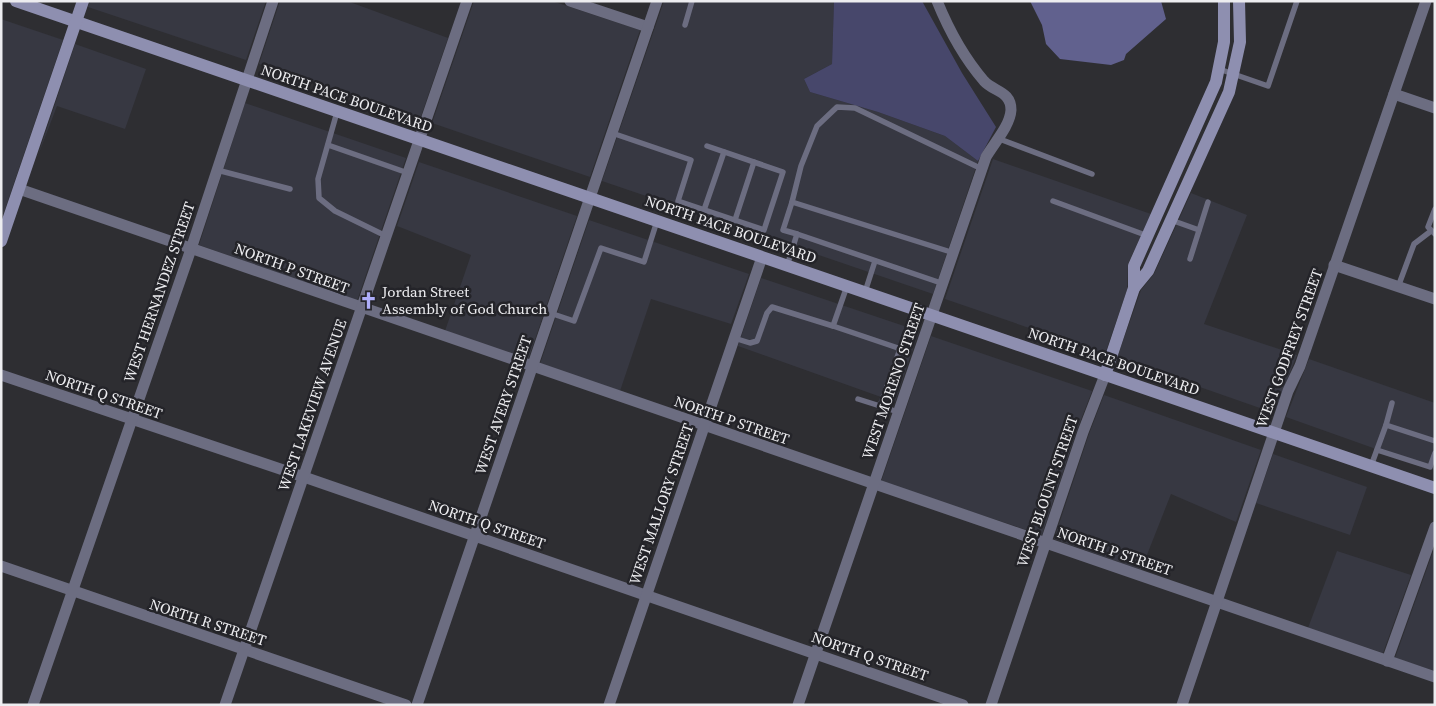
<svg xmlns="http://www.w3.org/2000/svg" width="1436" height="706" font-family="'Source Serif 4',serif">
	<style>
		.built { fill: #373842 }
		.green { fill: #47476b }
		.water { fill: #61618e }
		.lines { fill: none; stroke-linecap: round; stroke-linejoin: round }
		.lane { stroke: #6c6d81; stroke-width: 5.5 }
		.street { stroke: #6c6d81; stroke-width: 11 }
		.secondary { stroke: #8e8fb0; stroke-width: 12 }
		.labels { text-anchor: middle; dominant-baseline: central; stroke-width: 5; stroke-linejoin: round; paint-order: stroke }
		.street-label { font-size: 15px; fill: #ededf0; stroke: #242429 }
		.poi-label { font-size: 15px; fill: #ededf0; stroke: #242429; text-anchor: start }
	</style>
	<rect width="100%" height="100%" fill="#2e2e32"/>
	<g class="built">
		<path d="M90,1H266L246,60L88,7Z"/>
		<path d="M280,1H347L448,38L420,119L259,64Z"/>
		<path d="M474,1H552L640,30L590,177L432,123Z"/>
		<path d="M664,1H834L832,64L804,79L810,92L878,112L945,136L978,161L933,294L602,181Z"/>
		<path d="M1,19L63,40L1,221Z"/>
		<path d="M75,44L146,69L125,129L57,106L37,158Z"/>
		<path d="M245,103L406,158L357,301L199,245Z"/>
		<path d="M993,159L1151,214L1128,264L1127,290L1105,354L945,299Z"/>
		<path d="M419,162L577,216L528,360L445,331L471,255L397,226Z"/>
		<path d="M1191,193L1247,215L1204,324L1297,355L1274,413L1117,358L1141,290L1154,274Z"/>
		<path d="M589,220L749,274L731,324L651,299L620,391L540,364Z"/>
		<path d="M761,278L919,331L895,402L738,346Z"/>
		<path d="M931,336L1092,391L1077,430L1042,535L881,482Z"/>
		<path d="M1309,359L1435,403V470L1286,417Z"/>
		<path d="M1104,395L1261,450L1236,522L1171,494L1141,570L1054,539L1089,434Z"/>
		<path d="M1273,454L1367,487L1350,535L1256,503Z"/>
		<path d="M1435,546V671L1395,658Z"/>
		<path d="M1337,551L1411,575L1383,653L1308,628Z"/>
	</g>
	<path class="green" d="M834,1H922L962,73L996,127L978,161L945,136L878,112L810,92L804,79L832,64Z"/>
	<path class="water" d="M1030,1H1161L1166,19L1126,54L1124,60L1111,65L1060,59L1046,44L1042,25Z"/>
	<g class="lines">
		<g class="lane">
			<path d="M685,25L692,1"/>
			<path d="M1219,69L1268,86L1297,1"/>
			<path d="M337,112L318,179L319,198L335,211L386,236"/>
			<path d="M612,133L691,160L678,201L764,230L783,172L707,146"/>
			<path d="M997,138L1092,174"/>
			<path d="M328,145L408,173"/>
			<path d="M217,170L290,189"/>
			<path d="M1053,201L1148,236"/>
			<path d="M792,202L801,166L817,126L837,107L855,108L982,169"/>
			<path d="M1435,209L1428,227L1435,234"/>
			<path d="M704,210L724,152"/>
			<path d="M735,220L754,162"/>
			<path d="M1171,220L1199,230"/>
			<path d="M797,234L783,230L792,202L954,253"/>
			<path d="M1190,259L1208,202"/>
			<path d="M787,266L797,234L944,284"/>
			<path d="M1398,287L1414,244L1431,231"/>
			<path d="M865,292L875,261"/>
			<path d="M550,313L574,321L601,248L644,262L657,221"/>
			<path d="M833,326L898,348L899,352L880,406L898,412"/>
			<path d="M734,338L750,343L757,341L767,313L772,307L833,326L847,286"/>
			<path d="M858,399L880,406"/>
			<path d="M1386,425L1392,403"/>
			<path d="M1377,450L1430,467L1435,453"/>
			<path d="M1371,466L1386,425L1435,441"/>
		</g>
		<g class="street">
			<path d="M570,1L648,27"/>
			<path d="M1394,94L1435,108"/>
			<path d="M19,189L1435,677"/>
			<path d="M1334,265L1435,299"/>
			<path d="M1,375L304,477L963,705"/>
			<path d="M1,566L406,705"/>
			<path d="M1387,661L1435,527"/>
			<path d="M33,705L191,249L273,1"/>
			<path d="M225,705L467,1"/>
			<path d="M417,705L657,1"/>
			<path d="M609,705L762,257"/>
			<path d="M798,705L986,157C994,143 1010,126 1011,110C1011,91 994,92 984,81C965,59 948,28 937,1"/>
			<path d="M991,705L1083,432L1105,375"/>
			<path d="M1182,705L1288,391L1300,366L1426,1"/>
		</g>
		<g class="secondary">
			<path d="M16,1L1435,488"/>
			<path d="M1,241L83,1"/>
			<path d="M1134,288L1148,271L1229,92L1240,42L1239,1"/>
			<path d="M1105,375L1134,288V266L1216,82L1224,42V1"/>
		</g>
	</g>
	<defs>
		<symbol id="church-bare" viewBox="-9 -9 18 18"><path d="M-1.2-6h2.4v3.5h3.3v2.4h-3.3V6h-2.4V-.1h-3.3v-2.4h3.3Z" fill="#aeaefa" stroke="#242429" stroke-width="2.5" paint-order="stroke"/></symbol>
	</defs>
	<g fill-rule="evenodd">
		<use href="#church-bare" x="356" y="288" width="25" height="25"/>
	</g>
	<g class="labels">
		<g class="street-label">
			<text transform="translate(347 98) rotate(19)">NORTH PACE BOULEVARD</text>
			<text transform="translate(731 229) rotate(19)">NORTH PACE BOULEVARD</text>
			<text transform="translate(292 268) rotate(20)">NORTH P STREET</text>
			<text transform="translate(159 292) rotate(-71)">WEST HERNANDEZ STREET</text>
			<text transform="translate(1289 348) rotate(-70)">WEST GODFREY STREET</text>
			<text transform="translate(1114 361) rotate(19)">NORTH PACE BOULEVARD</text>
			<text transform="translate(893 381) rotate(-71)">WEST MORENO STREET</text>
			<text transform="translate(104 394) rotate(19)">NORTH Q STREET</text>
			<text transform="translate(312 405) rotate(-71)">WEST LAKEVIEW AVENUE</text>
			<text transform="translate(503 405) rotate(-71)">WEST AVERY STREET</text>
			<text transform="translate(732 420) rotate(19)">NORTH P STREET</text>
			<text transform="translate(1047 491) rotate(-71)">WEST BLOUNT STREET</text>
			<text transform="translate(661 504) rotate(-71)">WEST MALLORY STREET</text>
			<text transform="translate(487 524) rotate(19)">NORTH Q STREET</text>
			<text transform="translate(1115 551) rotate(19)">NORTH P STREET</text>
			<text transform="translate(208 622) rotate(18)">NORTH R STREET</text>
			<text transform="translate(870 656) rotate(19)">NORTH Q STREET</text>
		</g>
		<g class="poi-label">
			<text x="382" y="291">Jordan Street<tspan x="382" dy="17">Assembly of God Church</tspan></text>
		</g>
	</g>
	<rect width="1436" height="706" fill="none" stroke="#ededf0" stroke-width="5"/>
</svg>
